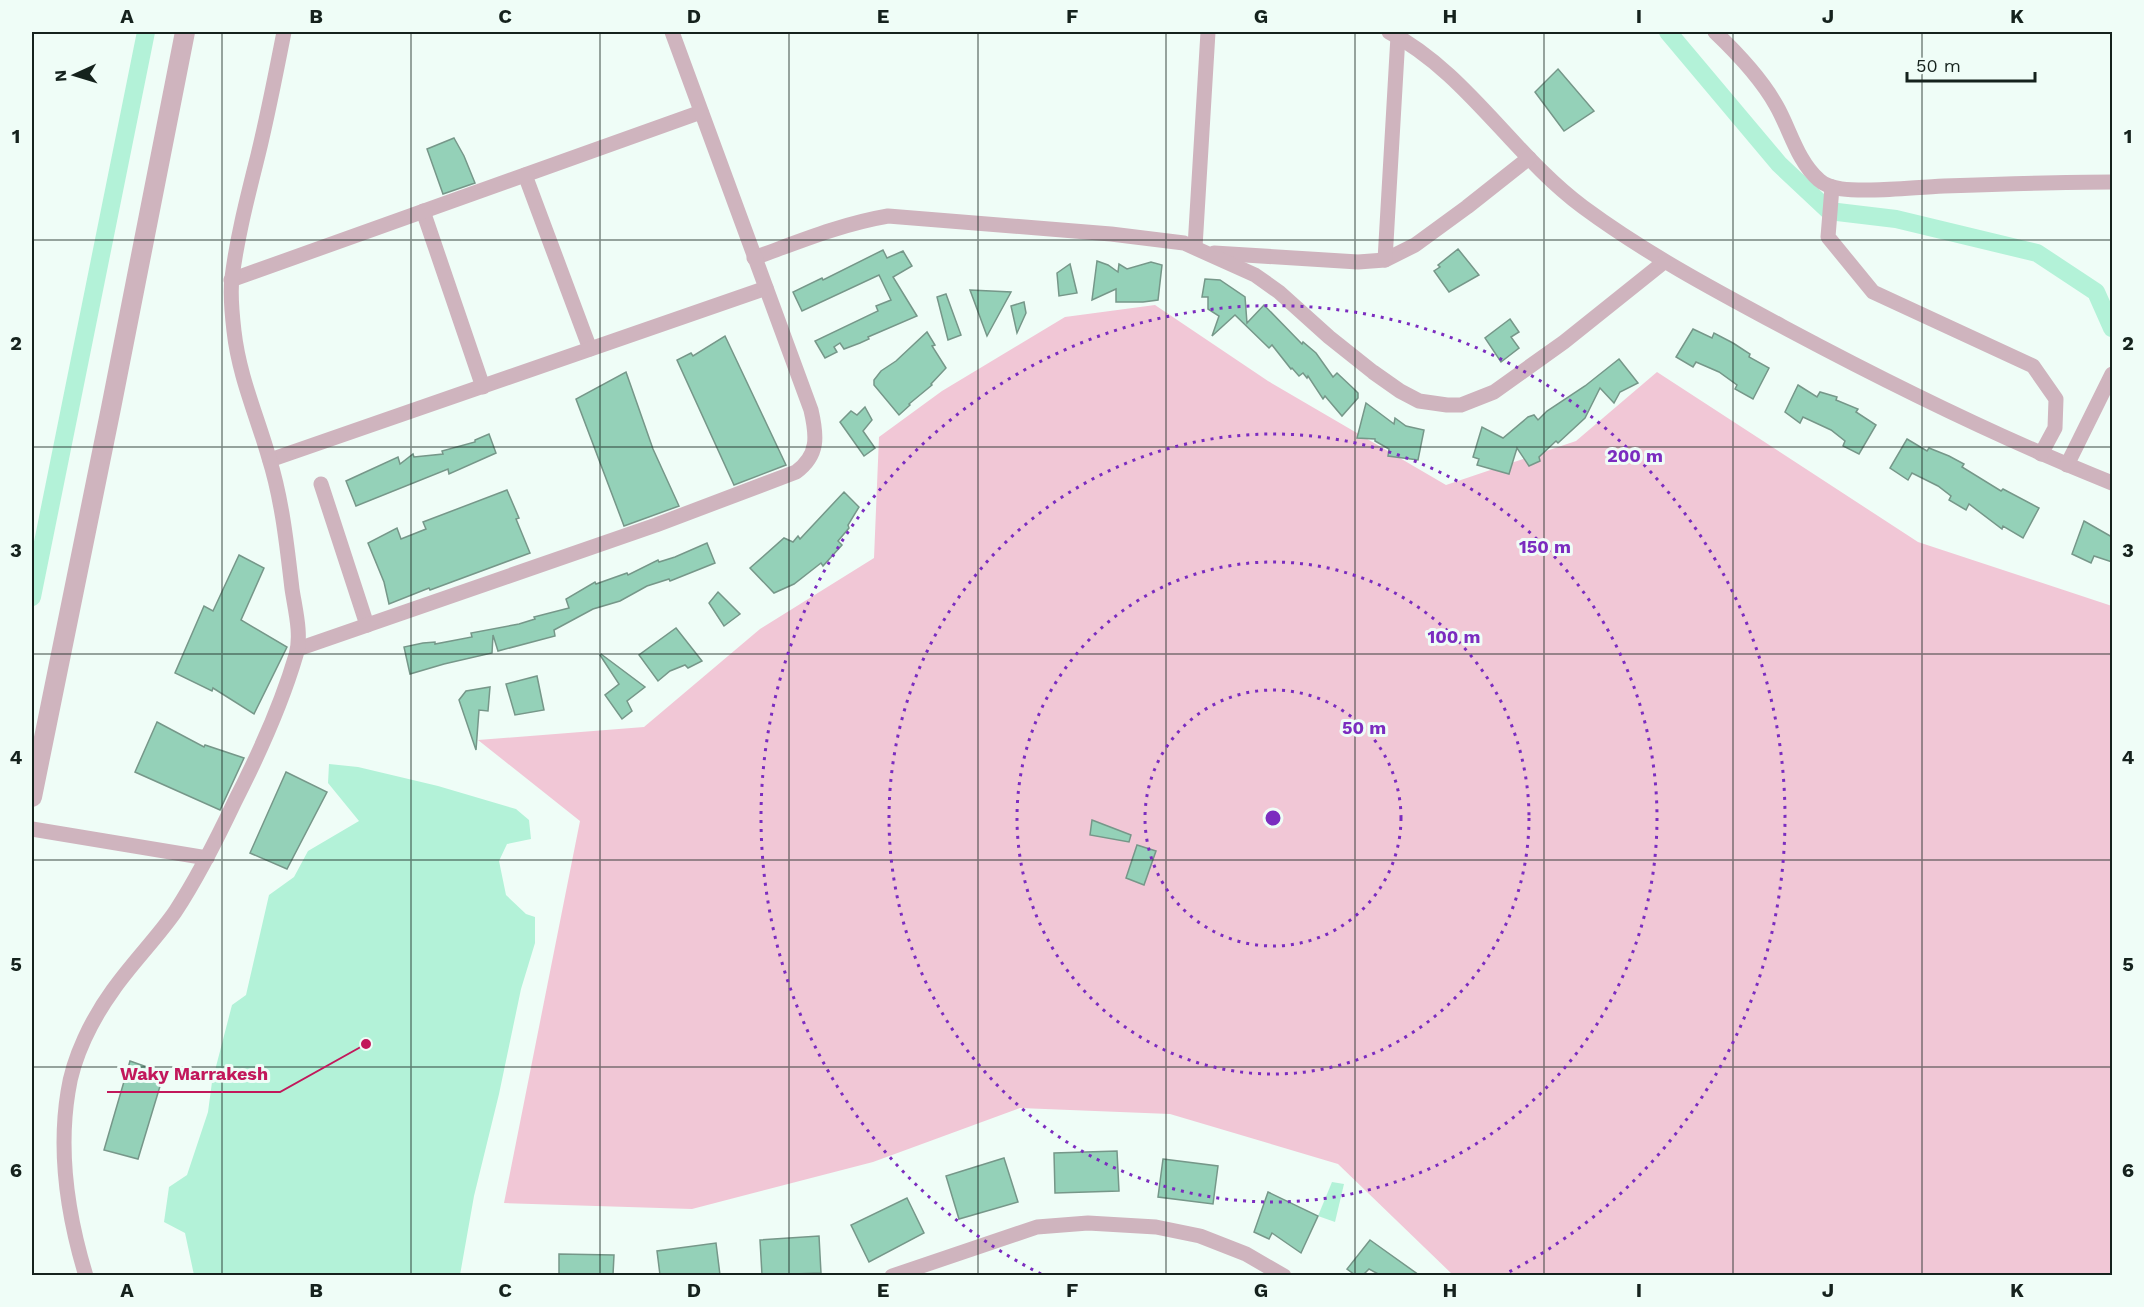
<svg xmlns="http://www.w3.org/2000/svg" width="2144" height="1307" font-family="'Work Sans',sans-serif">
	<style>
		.green { fill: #f1c7d6 }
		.water { fill: #b3f2d8 }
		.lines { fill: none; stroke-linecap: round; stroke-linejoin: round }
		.canal { stroke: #b3f2d8; stroke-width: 18 }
		.building { fill: #94d1b8; stroke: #769789; stroke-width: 1.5 }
		.minor { stroke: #cfb4be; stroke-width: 15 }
		.tertiary { stroke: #cfb4be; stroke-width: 20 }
		.grid { fill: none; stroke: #15221d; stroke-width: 1.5; stroke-opacity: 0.55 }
		.ring { fill: none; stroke: #7b2cbf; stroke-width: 3; stroke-dasharray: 3 6 }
		.centre { fill: #7b2cbf; stroke: #effdf7; stroke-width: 3 }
		.ring-label { font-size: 18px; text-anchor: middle; font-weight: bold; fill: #7b2cbf; stroke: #effdf7; stroke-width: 6; stroke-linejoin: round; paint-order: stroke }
		.leader { fill: none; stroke: #c2185b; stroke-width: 2 }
		.callout-dot { fill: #c2185b; stroke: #effdf7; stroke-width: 2 }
		.callout-label { font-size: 18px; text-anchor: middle; font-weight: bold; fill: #c2185b; stroke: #effdf7; stroke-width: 6; stroke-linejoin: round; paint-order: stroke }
		.neatline { fill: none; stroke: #15221d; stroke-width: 2 }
		.grid-label { font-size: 20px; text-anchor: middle; font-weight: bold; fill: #15221d }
	</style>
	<rect width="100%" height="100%" fill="#effdf7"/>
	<path class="green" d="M1155,305L1268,381L1446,485L1576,441L1657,372L1918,542L2112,606V1275H1453L1338,1164L1170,1114L1020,1108L873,1162L692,1209L504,1203L580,821L478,740L644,727L760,629L874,558L879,437L942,391L1065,317Z"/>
	<g class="water">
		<path d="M329,764L358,767L438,786L516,809L529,820L531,839L507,844L499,861L506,895L526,914L535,917V943L521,989L499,1094L474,1196L460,1275H194L185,1233L164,1222L169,1187L187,1175L208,1112L212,1082L232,1005L246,995L269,895L294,877L308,851L359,821L328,783Z"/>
		<path d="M1332,1182L1344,1184L1335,1222L1318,1216Z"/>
	</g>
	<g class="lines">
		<g class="canal">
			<path d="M1668,32L1779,164L1829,211L1896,219L2037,253L2096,292L2112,328"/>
			<path d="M32,597L146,32"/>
		</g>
	</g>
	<g class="building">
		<path d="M1558,69L1594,111L1564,131L1535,92Z"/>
		<path d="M454,138L464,156L475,183L443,194L427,149Z"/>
		<path d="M1458,249L1479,275L1449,292L1434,271L1440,267L1438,265Z"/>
		<path d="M883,250L887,258L903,251L912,266L893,277L917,316L868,337L869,339L860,343L844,349L840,343L834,347L837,352L825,358L815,341L878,311L876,306L891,300L879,275L802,311L793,292L822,278L823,280Z"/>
		<path d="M1097,261L1108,265L1118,272L1119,264L1127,269L1151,262L1162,265L1158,300L1143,302H1116V289L1092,300Z"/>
		<path d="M1070,264L1077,293L1059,296L1057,273Z"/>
		<path d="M1205,279L1220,280L1245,297L1247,323L1264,305L1302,344L1303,342L1316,353L1333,377L1337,373L1354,389L1358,393V398L1342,416L1325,396L1323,399L1308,376L1307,378L1303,373L1299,376L1292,368L1291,369L1272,345L1269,348L1235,315L1212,336L1219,316L1208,309V297H1202Z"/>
		<path d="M970,290L1011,292L987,336Z"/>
		<path d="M946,294L961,335L948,340L937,297Z"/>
		<path d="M1024,302L1026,313L1017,333L1011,306Z"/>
		<path d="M1510,319L1519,332L1511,337L1519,348L1501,362L1485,338Z"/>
		<path d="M1693,329L1712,338L1714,333L1733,343L1750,354L1749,357L1769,368L1753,399L1735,389L1737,385L1719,372L1696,362L1693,367L1676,357Z"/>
		<path d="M927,332L935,345L932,346L946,368L931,384L932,385L909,404L910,405L899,415L874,385V380L881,371L896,361Z"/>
		<path d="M725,336L786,465L734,485L677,360L691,353L693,356Z"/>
		<path d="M1619,359L1638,383L1620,392L1614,403L1600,388L1585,418L1558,443L1556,441L1539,457L1540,461L1529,466L1517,448L1509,474L1477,465L1479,459L1473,457L1482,427L1503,438L1528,417L1534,415L1538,420L1547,411L1585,386Z"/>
		<path d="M626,372L653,449L679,506L624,526L576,399Z"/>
		<path d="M1798,385L1817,397L1820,392L1837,397L1836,400L1858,409L1856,412L1876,425L1859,454L1843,446L1845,441L1831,430L1803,417L1800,423L1785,412Z"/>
		<path d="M1366,403L1394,424L1395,418L1406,426L1424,430L1418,460L1388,456L1389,449L1375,441V439L1357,438Z"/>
		<path d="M865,407L872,420L863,431L875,448L864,456L840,422L851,411L857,415Z"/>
		<path d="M489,434L496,453L449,474L448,469L356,506L346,481L398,457L400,464L413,454L414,457L443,454L442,451L475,442V440Z"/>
		<path d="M1907,439L1927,451L1929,448L1949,456L1964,464L1962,467L2001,491L2003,489L2039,508L2023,538L2003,526L2002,529L1969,504L1966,510L1949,500L1951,496L1938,486L1912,473L1908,480L1890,468Z"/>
		<path d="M507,490L519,518L516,519L530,553L430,590L429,588L389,604L384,582L368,543L397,528L401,539L426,529L423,522Z"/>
		<path d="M844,492L859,507L848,525L849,528L838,541L842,545L823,566L821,563L794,584L774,593L750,568L784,538L793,542L798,536L800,539Z"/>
		<path d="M2084,521L2112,537V562L2094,556L2091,563L2072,554Z"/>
		<path d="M707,543L715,563L670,581L669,579L647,586L620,601L593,609L554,630L555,636L498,651L493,635L492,653L444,664L410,674L404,647L423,643L435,642V644L472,637L471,633L519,624L535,619L534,617L569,608L566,599L595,582L596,584L627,573L628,575L658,560L659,562L675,557Z"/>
		<path d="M239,555L264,568L241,620L287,647L254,714L213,688L212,691L175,673L204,606L213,611Z"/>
		<path d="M718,592L740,614L724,626L709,603Z"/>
		<path d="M676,628L702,661L688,668L685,665L670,671L658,681L639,655Z"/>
		<path d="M601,654L645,687L627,701L632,711L622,719L605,695L619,684L600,655Z"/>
		<path d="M537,676L544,710L515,715L506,684Z"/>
		<path d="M490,687L488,711L479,710L476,750L459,700L466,691Z"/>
		<path d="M157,722L204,747L205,745L244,758L220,810L135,772Z"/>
		<path d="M286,772L327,792L287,869L250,853Z"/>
		<path d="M1092,820L1131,835L1129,842L1090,835Z"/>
		<path d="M1137,845L1156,851L1144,885L1126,878Z"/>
		<path d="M130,1061L164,1073L138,1159L104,1150Z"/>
		<path d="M1117,1151L1119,1191L1055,1193L1054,1153Z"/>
		<path d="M1004,1158L1018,1202L959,1219L946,1176Z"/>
		<path d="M1163,1159L1218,1166L1213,1204L1158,1197Z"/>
		<path d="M1268,1192L1318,1216L1301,1253L1272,1233L1269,1239L1254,1232Z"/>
		<path d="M907,1198L924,1233L869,1262L851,1225Z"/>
		<path d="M819,1236L821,1273L762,1275L760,1240Z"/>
		<path d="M1370,1240L1419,1275H1380L1369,1269L1363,1275H1355L1347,1269Z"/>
		<path d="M716,1243L720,1275H660L657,1251Z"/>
		<path d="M559,1254L614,1255L613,1275H559Z"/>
	</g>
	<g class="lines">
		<g class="minor">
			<path d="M1389,32C1465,71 1514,156 1583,207C1648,255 1718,292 1789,330C1894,386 2002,439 2112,483"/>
			<path d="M1715,32C1737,53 1761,78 1776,105C1790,129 1797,161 1819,180C1831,191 1855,190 1871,190C1895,190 1920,187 1944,186C2000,184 2056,182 2112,182"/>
			<path d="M525,175L590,349"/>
			<path d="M1832,187L1828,237L1873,292L2033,366L2056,399L2055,428L2041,454"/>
			<path d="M423,211L483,387"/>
			<path d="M1195,247L1208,32"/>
			<path d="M1214,253L1358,262L1385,260L1415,245L1467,207L1529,158"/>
			<path d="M754,258C798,242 841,224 888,216L1111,234L1184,243L1255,275L1279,292L1329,337L1373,372L1400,391L1419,401L1447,405H1461L1494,392L1564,342L1664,262"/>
			<path d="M1385,260L1398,36"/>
			<path d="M231,280L701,112"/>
			<path d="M270,460L766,288"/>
			<path d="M2067,465L2112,374"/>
			<path d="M321,484L367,625"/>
			<path d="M298,649L656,525L796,472C819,455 817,436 811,410L672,32"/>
			<path d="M32,829L207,858"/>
			<path d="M86,1276C68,1217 58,1153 68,1092C73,1057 92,1019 113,990C132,963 156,939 175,912C198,877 217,839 235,801C259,754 281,706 296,655C302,635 295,609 292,589C287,546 282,499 269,458C257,416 239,376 234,331C232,314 230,294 232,278C237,237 248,195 258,155C268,114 276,73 284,32"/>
			<path d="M892,1276L1037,1227L1088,1223L1156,1227L1200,1236L1246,1254L1284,1276"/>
		</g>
		<path class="tertiary" d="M32,797L111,408L185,32"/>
	</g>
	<path class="grid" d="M222,32V1276M411,32V1276M600,32V1276M789,32V1276M978,32V1276M1166,32V1276M1355,32V1276M1544,32V1276M1733,32V1276M1922,32V1276M32,240H2112M32,447H2112M32,654H2112M32,860H2112M32,1067H2112"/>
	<g class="ring">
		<circle cx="1273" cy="818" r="128"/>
		<circle cx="1273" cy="818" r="256"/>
		<circle cx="1273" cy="818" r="384"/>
		<path d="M1041 1274A512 512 0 1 1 1505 1274"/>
	</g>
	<circle cx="1273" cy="818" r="9" class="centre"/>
	<g class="ring-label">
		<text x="1635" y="462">200 m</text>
		<text x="1545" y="553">150 m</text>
		<text x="1454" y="643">100 m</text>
		<text x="1364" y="734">50 m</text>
	</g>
	<path class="leader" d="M366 1044L280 1092H107"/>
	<circle class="callout-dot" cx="366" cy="1044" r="6"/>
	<g class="callout-label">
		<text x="194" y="1080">Waky Marrakesh</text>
	</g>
	<rect width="2144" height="1307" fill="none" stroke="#effdf7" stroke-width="66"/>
	<g transform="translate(75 75) rotate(266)" stroke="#effdf7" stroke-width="4.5" paint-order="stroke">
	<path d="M0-4.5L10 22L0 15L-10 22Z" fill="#15221d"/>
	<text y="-9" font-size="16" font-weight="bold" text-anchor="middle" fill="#15221d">N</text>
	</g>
	<path d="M1907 72v9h128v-9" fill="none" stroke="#15221d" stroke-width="3"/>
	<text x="1916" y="72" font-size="18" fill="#15221d" stroke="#effdf7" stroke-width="4.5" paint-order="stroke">50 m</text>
	<rect x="33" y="33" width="2078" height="1241" class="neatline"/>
	<g class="grid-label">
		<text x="127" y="23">A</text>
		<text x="316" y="23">B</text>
		<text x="505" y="23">C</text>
		<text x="694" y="23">D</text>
		<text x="883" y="23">E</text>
		<text x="1072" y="23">F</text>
		<text x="1261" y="23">G</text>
		<text x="1450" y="23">H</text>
		<text x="1639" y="23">I</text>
		<text x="1828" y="23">J</text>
		<text x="2017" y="23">K</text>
		<text x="16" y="143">1</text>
		<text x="2128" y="143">1</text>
		<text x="16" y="350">2</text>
		<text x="2128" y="350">2</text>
		<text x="16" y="557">3</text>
		<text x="2128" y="557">3</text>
		<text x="16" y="764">4</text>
		<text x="2128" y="764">4</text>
		<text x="16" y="971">5</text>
		<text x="2128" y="971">5</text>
		<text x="16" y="1177">6</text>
		<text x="2128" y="1177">6</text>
		<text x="127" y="1297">A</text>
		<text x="316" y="1297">B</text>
		<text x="505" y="1297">C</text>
		<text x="694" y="1297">D</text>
		<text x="883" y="1297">E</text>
		<text x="1072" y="1297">F</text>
		<text x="1261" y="1297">G</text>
		<text x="1450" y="1297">H</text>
		<text x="1639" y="1297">I</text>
		<text x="1828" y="1297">J</text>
		<text x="2017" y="1297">K</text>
	</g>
</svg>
